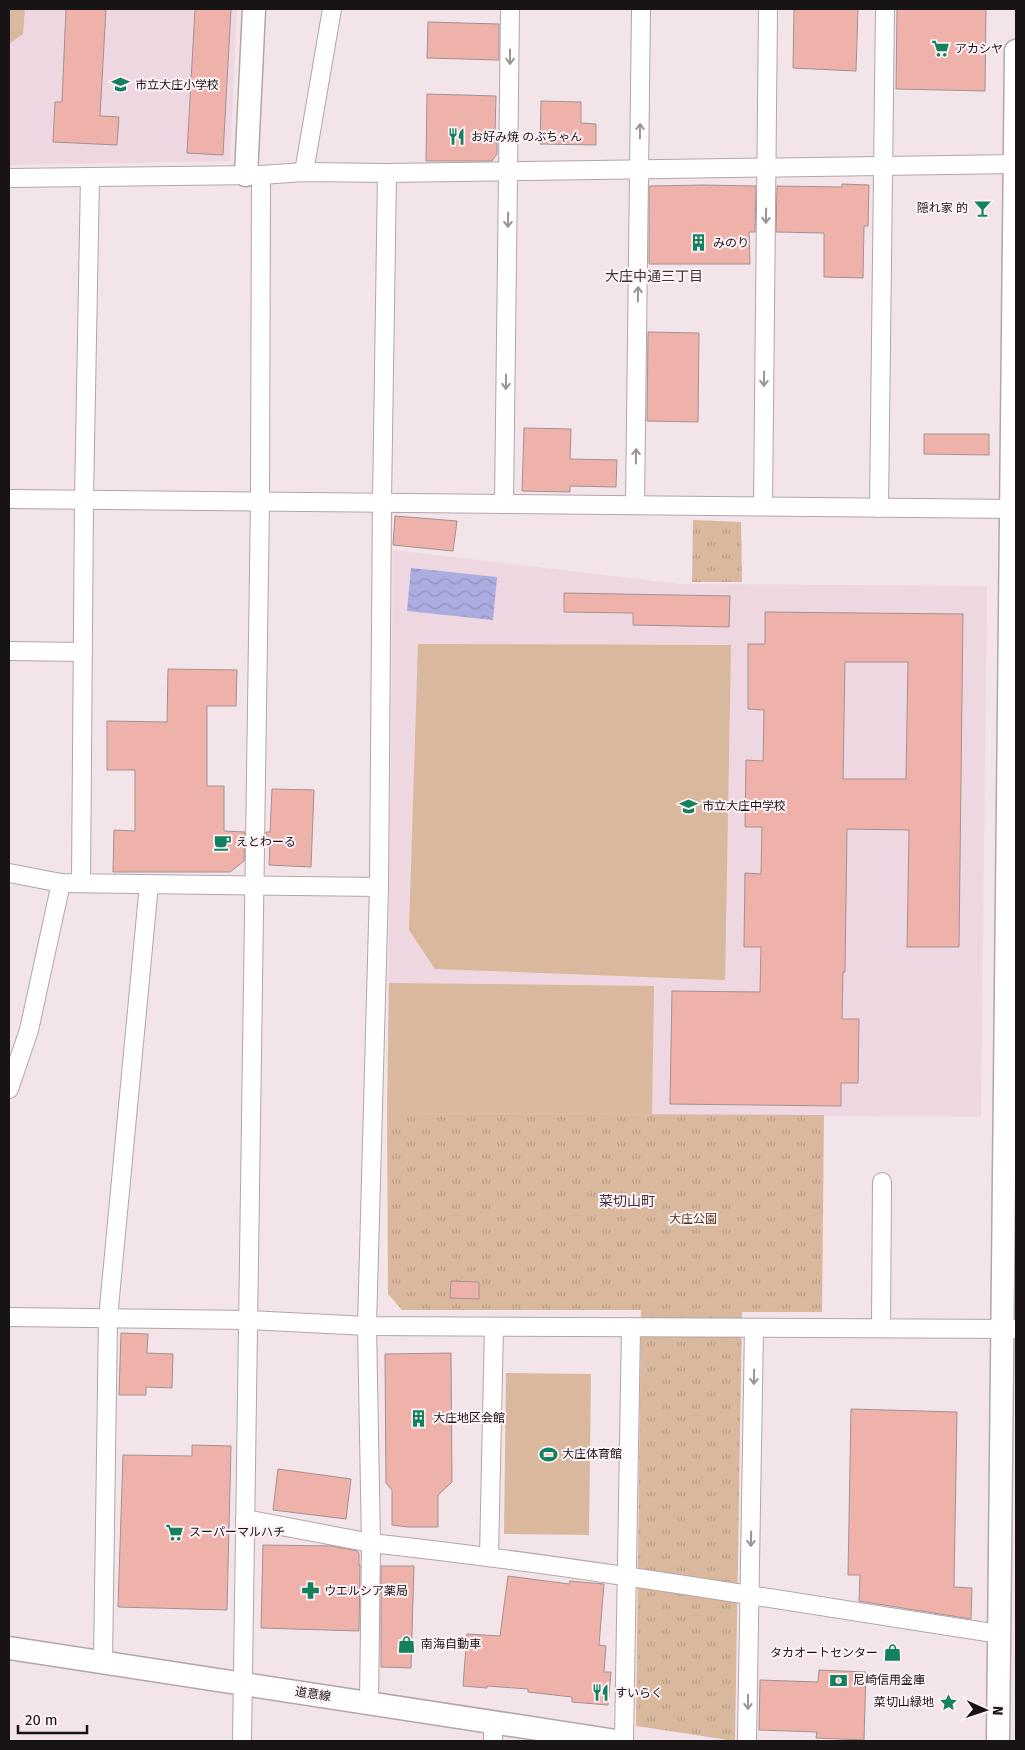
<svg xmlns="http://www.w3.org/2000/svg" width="1025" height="1750" font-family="'Fira Sans','Noto Sans JP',sans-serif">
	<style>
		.built { fill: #eed7e0 }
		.grass { fill: url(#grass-tufts) }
		.garden { fill: #d9b89d }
		.water { fill: url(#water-waves) }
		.building { fill: #efb2aa; stroke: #a19290; fill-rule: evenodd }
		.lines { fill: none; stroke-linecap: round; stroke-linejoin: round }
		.minor-casing { stroke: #b3a5aa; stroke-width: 20 }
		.tertiary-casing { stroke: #b3a5aa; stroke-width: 25 }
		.minor { stroke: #fff; stroke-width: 18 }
		.tertiary { stroke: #fff; stroke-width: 22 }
		.oneway { stroke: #979596 }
		.labels { text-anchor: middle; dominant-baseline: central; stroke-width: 4; stroke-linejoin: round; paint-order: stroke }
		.poi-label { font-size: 12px; fill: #181315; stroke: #fef2f7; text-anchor: start }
		.park-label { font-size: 12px; fill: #4e2f11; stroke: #fef2f7 }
		.street-label { font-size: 12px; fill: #181315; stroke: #fef2f7 }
		.neighbourhood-label { font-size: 14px; fill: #3e3337; stroke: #fef2f7 }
	</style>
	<defs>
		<pattern id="grass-tufts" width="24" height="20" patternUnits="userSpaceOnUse" patternTransform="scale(1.25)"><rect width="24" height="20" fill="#d9b89d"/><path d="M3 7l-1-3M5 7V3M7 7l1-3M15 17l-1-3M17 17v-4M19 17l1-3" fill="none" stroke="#ba9d86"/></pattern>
		<pattern id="water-waves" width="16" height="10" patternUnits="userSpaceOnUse" patternTransform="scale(1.25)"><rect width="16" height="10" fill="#abacdf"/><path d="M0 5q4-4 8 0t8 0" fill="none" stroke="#9293be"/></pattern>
	</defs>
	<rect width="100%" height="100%" fill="#f3e4ea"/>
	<g class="built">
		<path d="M9,9H237L230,161L9,165Z"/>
		<path d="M393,550L680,584L987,586L981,1117L387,1113Z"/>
	</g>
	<g class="grass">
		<path d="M693,520L741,522L742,582H692Z"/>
		<path d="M387,1113L824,1115L822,1312H742L735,1741L636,1726L641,1310H402L388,1294Z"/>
	</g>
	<g class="garden">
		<path d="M9,9H25L23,34L9,44Z"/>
		<path d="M418,644L731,645L725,980L435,969L409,930Z"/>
		<path d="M389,983L654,986L652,1114L387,1113Z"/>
		<path d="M506,1373L591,1374L589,1535L504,1534Z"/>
	</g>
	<path class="water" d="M411,568L497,577L493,620L407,611Z"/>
	<g class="building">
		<path d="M66,9H106L100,116L119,117L117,145L53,142L55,102H62Z"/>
		<path d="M195,9H231L223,155L187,153Z"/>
		<path d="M794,9H858L856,71L793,68Z"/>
		<path d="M897,9H986L985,91L896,89Z"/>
		<path d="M428,22L499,24V60L427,58Z"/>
		<path d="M427,94L496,96L495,131H497V154L492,161H426Z"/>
		<path d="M541,101L581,102V123L596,124V145L540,144Z"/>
		<path d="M842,184L869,185L868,226H864L863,278L824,277V233L776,232L777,186L842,187Z"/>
		<path d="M703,185L756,186L755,232H749L750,264H649V186Z"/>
		<path d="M648,332L699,333L698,422L647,421Z"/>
		<path d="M524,428L571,429L570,459L617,460L616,487L570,486V492L522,491Z"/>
		<path d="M924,434H989V455L924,454Z"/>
		<path d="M395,516L457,521L453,551L393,545Z"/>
		<path d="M564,593L730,596L729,627L633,625V613L564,612Z"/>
		<path d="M765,612L963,614L959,947H907L909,830L847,829L845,972H843L842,1019H859L858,1083H841V1106L670,1104L672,991L760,992L761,947H744L745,873L761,874L762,827H745L746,760L763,761L764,710L748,709V644H765ZM845,662H908L906,779H843Z"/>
		<path d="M168,669L237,670L236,706H207V786H224V831L245,832L244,861L230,872H113L114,830L135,831V770H107V721L167,722Z"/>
		<path d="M272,789L314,790L311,867L269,865L270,842L266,845V832H270Z"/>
		<path d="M451,1281L479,1282V1299L450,1298Z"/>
		<path d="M121,1333L148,1334L147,1353L173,1354L172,1388L146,1387V1395H119Z"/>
		<path d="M451,1353L452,1482L438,1495V1527H408L392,1525V1490L386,1483L385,1354Z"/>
		<path d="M851,1409L957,1412L954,1587L972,1588L971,1619L859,1601L860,1575H848Z"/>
		<path d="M192,1445L231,1446L227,1610L118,1607L123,1455L192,1456Z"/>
		<path d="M278,1469L351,1479L346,1519L273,1510Z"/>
		<path d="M263,1545L332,1546L357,1551L359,1553V1565H360L359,1631L261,1628Z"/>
		<path d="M381,1566H414L411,1668L381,1667Z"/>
		<path d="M508,1576L569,1584L570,1581L604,1584L599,1645L606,1646L604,1672H611L608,1705L572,1702V1697L528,1692V1689L487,1686V1688L463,1686L467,1634L500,1636Z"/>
		<path d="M819,1670L866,1672L864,1740L816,1738L817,1732L759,1730L760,1680L818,1682Z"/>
	</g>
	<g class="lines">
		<defs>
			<g id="minor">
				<path d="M304,172L332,9"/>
				<path d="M9,178L261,175L304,172L387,173L1016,164"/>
				<path d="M9,499L1016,509"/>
				<path d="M504,504L510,9"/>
				<path d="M635,505L641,9"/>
				<path d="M763,506L768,9"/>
				<path d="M879,508L885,9"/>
				<path d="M9,651L83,652"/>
				<path d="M9,873L61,883L379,887"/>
				<path d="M81,883L84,499L90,177"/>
				<path d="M9,1089L29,1030L61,883"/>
				<path d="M9,1317L249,1320L367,1326L1016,1329"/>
				<path d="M881,1328L882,1182"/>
				<path d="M245,1519L371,1543L367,1326L379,887L382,502L387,173"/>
				<path d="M489,1556L494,1327"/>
				<path d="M103,1662L108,1318L149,884"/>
				<path d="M369,1703L371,1543C581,1566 790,1602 999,1634"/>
				<path d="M242,1741L260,501L261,175"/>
				<path d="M493,1741V1722"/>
				<path d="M624,1741L631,1327"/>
				<path d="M747,1741L754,1328"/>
			</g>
			<g id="tertiary">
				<path d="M246,175L254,9"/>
				<path d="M9,1648L616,1741"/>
				<path d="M998,1741L1016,51"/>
			</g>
		</defs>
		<use href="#minor" class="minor-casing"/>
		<use href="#tertiary" class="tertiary-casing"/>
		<use href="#minor" class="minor"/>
		<use href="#tertiary" class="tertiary"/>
	</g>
	<defs><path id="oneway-shaft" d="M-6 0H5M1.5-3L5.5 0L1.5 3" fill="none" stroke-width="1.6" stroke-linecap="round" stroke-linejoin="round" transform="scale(1.25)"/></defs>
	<g class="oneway">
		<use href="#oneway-shaft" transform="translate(510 57) rotate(90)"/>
		<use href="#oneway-shaft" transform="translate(640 131) rotate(-89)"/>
		<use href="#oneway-shaft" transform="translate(766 216) rotate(91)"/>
		<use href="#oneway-shaft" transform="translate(508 220) rotate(91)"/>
		<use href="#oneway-shaft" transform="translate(638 294) rotate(-89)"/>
		<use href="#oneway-shaft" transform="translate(764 379) rotate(91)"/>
		<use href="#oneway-shaft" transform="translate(506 382) rotate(91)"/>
		<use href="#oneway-shaft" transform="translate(636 456) rotate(-89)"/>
		<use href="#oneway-shaft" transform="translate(754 1377) rotate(91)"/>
		<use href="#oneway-shaft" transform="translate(751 1539) rotate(91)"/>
		<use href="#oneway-shaft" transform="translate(748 1702) rotate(91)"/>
	</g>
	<defs>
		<symbol id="supermarket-bare" viewBox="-9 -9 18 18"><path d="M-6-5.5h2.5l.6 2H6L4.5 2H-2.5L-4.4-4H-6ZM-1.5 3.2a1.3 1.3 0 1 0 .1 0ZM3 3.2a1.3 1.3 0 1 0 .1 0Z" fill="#11815e" stroke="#fef2f7" stroke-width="2.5" paint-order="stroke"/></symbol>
		<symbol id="school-bare" viewBox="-9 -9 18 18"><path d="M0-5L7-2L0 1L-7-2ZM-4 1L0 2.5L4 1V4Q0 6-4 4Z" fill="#11815e" stroke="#fef2f7" stroke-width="2.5" paint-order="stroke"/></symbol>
		<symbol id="restaurant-bare" viewBox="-9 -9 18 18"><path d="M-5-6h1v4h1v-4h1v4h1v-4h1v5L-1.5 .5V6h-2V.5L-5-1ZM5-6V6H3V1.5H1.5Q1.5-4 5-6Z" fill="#11815e" stroke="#fef2f7" stroke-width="2.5" paint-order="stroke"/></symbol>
		<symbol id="bar-bare" viewBox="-9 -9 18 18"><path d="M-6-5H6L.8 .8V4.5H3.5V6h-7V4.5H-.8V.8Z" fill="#11815e" stroke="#fef2f7" stroke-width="2.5" paint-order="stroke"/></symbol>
		<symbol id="building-bare" viewBox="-9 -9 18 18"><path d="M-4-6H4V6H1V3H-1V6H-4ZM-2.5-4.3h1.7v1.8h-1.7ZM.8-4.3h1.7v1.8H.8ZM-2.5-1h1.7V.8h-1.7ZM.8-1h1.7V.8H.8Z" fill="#11815e" stroke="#fef2f7" stroke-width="2.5" paint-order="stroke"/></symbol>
		<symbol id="cafe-bare" viewBox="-9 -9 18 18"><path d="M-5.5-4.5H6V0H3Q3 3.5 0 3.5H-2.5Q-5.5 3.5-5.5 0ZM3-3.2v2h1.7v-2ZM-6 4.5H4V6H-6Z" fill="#11815e" stroke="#fef2f7" stroke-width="2.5" paint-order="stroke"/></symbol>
		<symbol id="stadium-bare" viewBox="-9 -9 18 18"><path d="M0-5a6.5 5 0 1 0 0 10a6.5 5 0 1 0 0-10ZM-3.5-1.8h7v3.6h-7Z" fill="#11815e" stroke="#fef2f7" stroke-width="2.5" paint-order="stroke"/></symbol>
		<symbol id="pharmacy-bare" viewBox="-9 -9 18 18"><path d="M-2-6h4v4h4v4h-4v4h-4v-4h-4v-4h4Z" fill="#11815e" stroke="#fef2f7" stroke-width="2.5" paint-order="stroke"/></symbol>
		<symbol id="shop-bare" viewBox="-9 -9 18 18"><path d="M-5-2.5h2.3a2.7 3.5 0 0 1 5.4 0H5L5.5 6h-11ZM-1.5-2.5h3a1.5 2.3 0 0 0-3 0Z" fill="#11815e" stroke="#fef2f7" stroke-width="2.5" paint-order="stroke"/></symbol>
		<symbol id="bank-bare" viewBox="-9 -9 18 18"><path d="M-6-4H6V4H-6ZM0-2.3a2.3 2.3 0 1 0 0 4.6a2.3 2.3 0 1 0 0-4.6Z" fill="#11815e" stroke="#fef2f7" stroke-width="2.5" paint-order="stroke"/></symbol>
		<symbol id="sight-bare" viewBox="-9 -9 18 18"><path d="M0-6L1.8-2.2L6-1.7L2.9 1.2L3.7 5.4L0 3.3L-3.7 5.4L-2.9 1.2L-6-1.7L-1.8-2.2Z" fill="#11815e" stroke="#fef2f7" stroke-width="2.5" paint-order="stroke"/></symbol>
	</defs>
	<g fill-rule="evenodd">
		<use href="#supermarket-bare" x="928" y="36" width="25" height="25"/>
		<use href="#school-bare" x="108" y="72" width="25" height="25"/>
		<use href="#restaurant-bare" x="444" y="124" width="25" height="25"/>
		<use href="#bar-bare" x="970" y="196" width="25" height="25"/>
		<use href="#building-bare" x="686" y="230" width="25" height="25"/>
		<use href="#school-bare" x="676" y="794" width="25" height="25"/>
		<use href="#cafe-bare" x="210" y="830" width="25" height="25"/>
		<use href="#building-bare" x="406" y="1406" width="25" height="25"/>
		<use href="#stadium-bare" x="536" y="1442" width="25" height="25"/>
		<use href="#supermarket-bare" x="162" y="1520" width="25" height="25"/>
		<use href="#pharmacy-bare" x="298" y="1578" width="25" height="25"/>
		<use href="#shop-bare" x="394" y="1632" width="25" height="25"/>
		<use href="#shop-bare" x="880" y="1640" width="25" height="25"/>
		<use href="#bank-bare" x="826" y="1668" width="25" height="25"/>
		<use href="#restaurant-bare" x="588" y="1680" width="25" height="25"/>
		<use href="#sight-bare" x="936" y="1690" width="25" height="25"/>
	</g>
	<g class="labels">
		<g class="poi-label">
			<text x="955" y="49">アカシヤ</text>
			<text x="135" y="85">市立大庄小学校</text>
			<text x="471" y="137">お好み焼 のぶちゃん</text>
			<text x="968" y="208" text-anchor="end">隠れ家 的</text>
			<text x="713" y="243">みのり</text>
			<text x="702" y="806">市立大庄中学校</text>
			<text x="236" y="842">えとわーる</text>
			<text x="433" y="1418">大庄地区会館</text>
			<text x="562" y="1454">大庄体育館</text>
			<text x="189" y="1532">スーパーマルハチ</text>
			<text x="324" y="1591">ウエルシア薬局</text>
			<text x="421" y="1644">南海自動車</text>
			<text x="878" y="1653" text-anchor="end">タカオートセンター</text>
			<text x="853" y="1680">尼崎信用金庫</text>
			<text x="615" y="1693">すいらく</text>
			<text x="934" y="1702" text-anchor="end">菜切山緑地</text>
		</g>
		<g class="park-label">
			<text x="693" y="1219">大庄公園</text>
		</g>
		<g class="street-label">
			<text transform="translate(313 1694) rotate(9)">道意線</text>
		</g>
		<g class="neighbourhood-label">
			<text x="654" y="276">大庄中通三丁目</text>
			<text x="627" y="1201">菜切山町</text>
		</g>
	</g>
	<rect width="1025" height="1750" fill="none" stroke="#181315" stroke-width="20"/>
	<g transform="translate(985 1710) rotate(93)" stroke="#fef2f7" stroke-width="4" paint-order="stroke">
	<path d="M0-4L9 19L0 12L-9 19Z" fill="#181315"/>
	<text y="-8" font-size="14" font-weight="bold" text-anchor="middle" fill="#181315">N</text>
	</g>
	<path d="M18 1725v8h69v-8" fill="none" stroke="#181315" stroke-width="2.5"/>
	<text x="25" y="1725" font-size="15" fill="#181315" stroke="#fef2f7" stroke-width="4" paint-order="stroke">20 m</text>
</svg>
